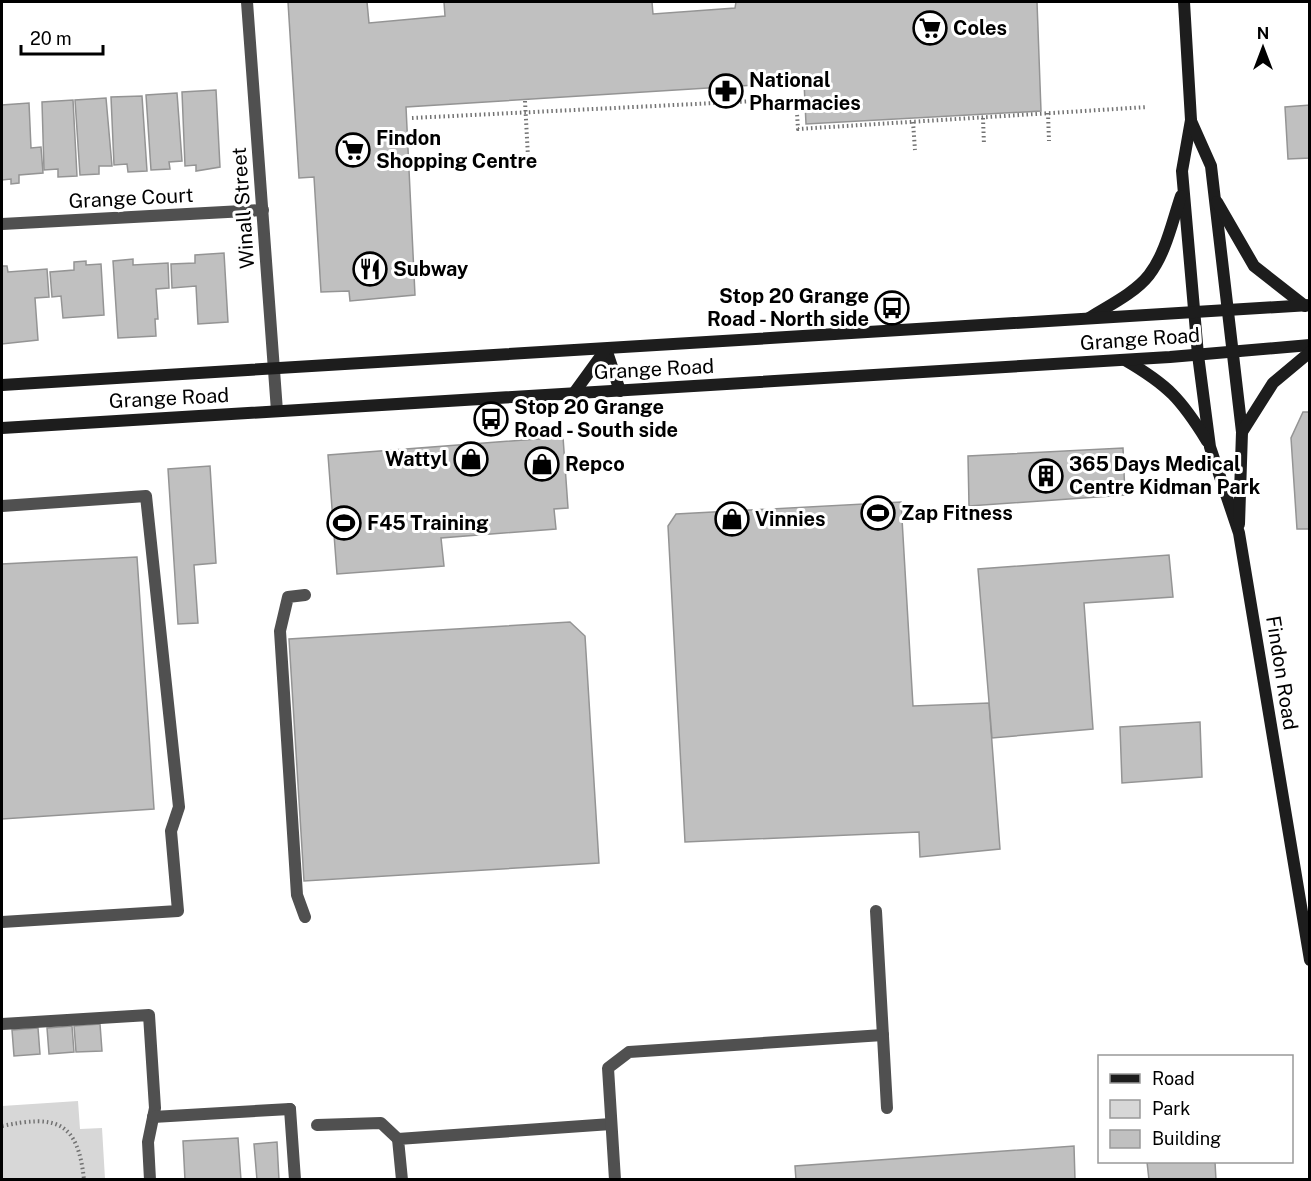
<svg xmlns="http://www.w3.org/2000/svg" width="1311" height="1181" font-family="'Public Sans',sans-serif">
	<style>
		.green { fill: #d7d7d7 }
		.building { fill: #c0c0c0; stroke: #949494; stroke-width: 1.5 }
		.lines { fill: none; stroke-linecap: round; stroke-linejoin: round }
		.path { stroke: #727272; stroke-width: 4; stroke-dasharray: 1.5 3; stroke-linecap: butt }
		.lane { stroke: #505050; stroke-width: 12 }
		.street { stroke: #505050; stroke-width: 12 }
		.secondary { stroke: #1d1d1d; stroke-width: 12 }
		.labels { text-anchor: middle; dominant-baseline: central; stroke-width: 6; stroke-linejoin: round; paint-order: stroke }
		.poi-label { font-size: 20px; font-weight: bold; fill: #000; stroke: #fff; text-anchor: start }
		.street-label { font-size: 20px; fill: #000; stroke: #fff }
	</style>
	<rect width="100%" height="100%" fill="#fff"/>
	<path class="green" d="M78,1101L80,1129L102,1128L105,1179H2V1106Z"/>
	<g class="building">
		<path d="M288,2H367L369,23L445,16L444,2H652L653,14L735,8L736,2H1037L1041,111L806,124L804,82L406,107L415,295L350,301L349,291L321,292L314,177L299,178Z"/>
		<path d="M216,90L220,167L196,171V165L185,166L182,92Z"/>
		<path d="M177,93L182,161L169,162L170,169L151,170L146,95Z"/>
		<path d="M142,96L147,171L128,172L127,164L114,165L111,97Z"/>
		<path d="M106,98L112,166H99V174L80,175L75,100Z"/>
		<path d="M73,100L77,176L58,177V169L44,170L42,102Z"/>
		<path d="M29,103L31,148L41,147L43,173L19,175V183L11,184V179L2,180V105Z"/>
		<path d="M1310,105V158L1288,159L1285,107Z"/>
		<path d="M224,253L228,322L198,324L196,286L172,288L171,264L195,263V255Z"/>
		<path d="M133,259V265L168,263L169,288L156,289L158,319H155L156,336L118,338L113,261Z"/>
		<path d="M86,261V265L101,264L104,315L63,318L61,296L52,297L50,272L74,270V262Z"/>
		<path d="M2,266H7L8,272L47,269L49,297L35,298L38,340L2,344Z"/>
		<path d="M1303,412H1310V529H1297L1291,438Z"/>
		<path d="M563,437L568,508L554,509L556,529L441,538L444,566L337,574L328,455Z"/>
		<path d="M1123,448L1125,495L969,506L968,456Z"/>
		<path d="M210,466L216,563L194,565L198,623L178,624L168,469Z"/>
		<path d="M901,502L913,706L989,703L1000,849L920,857L919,832L685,842L668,526L676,514Z"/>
		<path d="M1169,555L1173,597L1084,603L1093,729L992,738L978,569Z"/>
		<path d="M137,557L154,809L2,819V564Z"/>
		<path d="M570,622L585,636L599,863L304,881L289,639Z"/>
		<path d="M1200,722L1202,777L1122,783L1120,727Z"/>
		<path d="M100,1024L102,1051L76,1052L74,1026Z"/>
		<path d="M72,1026L74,1052L49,1054L47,1028Z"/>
		<path d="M38,1028L40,1054L14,1056L12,1030Z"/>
		<path d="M238,1138L241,1180H185L183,1141Z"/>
		<path d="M277,1142L279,1180H257L254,1144Z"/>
		<path d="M1074,1146L1075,1180H796L795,1166Z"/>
		<path d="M1147,1162H1215L1216,1180H1149Z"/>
	</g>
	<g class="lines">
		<g class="path">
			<path d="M525,101L528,157"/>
			<path d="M1048,113L1049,141"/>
			<path d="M412,118L796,99L798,129L1147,107"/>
			<path d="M983,118L984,145"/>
			<path d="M913,122L915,150"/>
			<path d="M2,1126C55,1115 78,1120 84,1180"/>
		</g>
		<g class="lane">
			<path d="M2,506L146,496L179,807L171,831L178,911L2,922"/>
			<path d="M305,595L288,597L280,631L297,895L305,917"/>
			<path d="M290,1109L295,1180"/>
		</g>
		<g class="street">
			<path d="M247,2L277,411"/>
			<path d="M2,224L263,210"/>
			<path d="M876,911L887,1108"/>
			<path d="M2,1024L149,1015L155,1108L148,1142L150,1180"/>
			<path d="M153,1117L290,1109"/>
			<path d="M317,1125L381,1123L398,1139"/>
			<path d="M402,1180L398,1139L611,1124"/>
			<path d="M615,1180L608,1068L629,1052L883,1035"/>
		</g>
		<g class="secondary">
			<path d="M1184,2L1191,120L1182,171L1198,355L1210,447L1239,533L1310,960"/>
			<path d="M1191,121L1211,166L1242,432L1239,524"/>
			<path d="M1217,202L1254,266L1305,306"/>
			<path d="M1089,318C1108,306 1135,293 1149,275C1166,253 1172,222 1181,196"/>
			<path d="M606,349L620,391"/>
			<path d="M1125,360C1168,385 1181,399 1207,441"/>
			<path d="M2,385L1310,305"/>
			<path d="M574,393L606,349"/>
			<path d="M2,428L1170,357L1310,345"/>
			<path d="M1242,432L1273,383L1310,352"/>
		</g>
	</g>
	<defs>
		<symbol id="supermarket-ring" viewBox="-11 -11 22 22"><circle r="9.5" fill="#fff" stroke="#000" stroke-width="1.5"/><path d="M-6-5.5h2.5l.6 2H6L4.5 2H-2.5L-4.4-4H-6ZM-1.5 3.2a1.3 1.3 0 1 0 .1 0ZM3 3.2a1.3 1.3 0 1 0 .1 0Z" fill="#000"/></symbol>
		<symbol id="pharmacy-ring" viewBox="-11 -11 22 22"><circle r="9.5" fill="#fff" stroke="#000" stroke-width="1.5"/><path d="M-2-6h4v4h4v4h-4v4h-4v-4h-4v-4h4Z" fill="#000"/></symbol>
		<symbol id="restaurant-ring" viewBox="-11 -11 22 22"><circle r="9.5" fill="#fff" stroke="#000" stroke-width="1.5"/><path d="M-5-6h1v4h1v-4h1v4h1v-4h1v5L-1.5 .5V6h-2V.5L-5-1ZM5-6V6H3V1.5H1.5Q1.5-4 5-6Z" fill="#000"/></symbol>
		<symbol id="bus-ring" viewBox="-11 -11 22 22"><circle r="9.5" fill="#fff" stroke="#000" stroke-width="1.5"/><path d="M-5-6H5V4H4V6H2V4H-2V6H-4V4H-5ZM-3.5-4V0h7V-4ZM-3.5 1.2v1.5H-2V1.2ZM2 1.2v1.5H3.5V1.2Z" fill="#000"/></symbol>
		<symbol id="shop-ring" viewBox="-11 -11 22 22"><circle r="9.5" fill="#fff" stroke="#000" stroke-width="1.5"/><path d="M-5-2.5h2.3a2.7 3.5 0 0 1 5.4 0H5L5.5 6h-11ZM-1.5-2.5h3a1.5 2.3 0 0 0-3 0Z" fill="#000"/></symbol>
		<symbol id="building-ring" viewBox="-11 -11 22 22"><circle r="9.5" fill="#fff" stroke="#000" stroke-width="1.5"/><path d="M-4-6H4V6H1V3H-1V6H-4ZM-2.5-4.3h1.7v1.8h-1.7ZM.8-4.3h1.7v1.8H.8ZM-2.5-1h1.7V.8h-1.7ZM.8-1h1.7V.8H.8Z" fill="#000"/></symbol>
		<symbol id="stadium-ring" viewBox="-11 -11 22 22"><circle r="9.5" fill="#fff" stroke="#000" stroke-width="1.5"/><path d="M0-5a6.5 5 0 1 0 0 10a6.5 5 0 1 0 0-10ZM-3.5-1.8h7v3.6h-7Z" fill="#000"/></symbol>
	</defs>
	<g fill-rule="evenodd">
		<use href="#supermarket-ring" x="911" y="9" width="38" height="38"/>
		<use href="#pharmacy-ring" x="707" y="72" width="38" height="38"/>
		<use href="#supermarket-ring" x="334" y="131" width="38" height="38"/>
		<use href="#restaurant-ring" x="351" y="250" width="38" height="38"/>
		<use href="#bus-ring" x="873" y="289" width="38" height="38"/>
		<use href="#bus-ring" x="472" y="400" width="38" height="38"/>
		<use href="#shop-ring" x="452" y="440" width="38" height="38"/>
		<use href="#shop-ring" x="523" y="445" width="38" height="38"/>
		<use href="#building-ring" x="1027" y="457" width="38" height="38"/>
		<use href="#stadium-ring" x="859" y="494" width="38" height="38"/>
		<use href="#shop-ring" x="713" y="500" width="38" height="38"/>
		<use href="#stadium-ring" x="325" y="504" width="38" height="38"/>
	</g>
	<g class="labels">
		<g class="poi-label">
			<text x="953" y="28">Coles</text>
			<text x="749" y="80">National<tspan x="749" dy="23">Pharmacies</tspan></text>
			<text x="376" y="138">Findon<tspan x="376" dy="23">Shopping Centre</tspan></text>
			<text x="393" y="269">Subway</text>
			<text x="869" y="296" text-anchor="end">Stop 20 Grange<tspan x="869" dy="23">Road - North side</tspan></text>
			<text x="514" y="407">Stop 20 Grange<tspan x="514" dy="23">Road - South side</tspan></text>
			<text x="448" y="459" text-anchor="end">Wattyl</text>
			<text x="565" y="464">Repco</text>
			<text x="1069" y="464">365 Days Medical<tspan x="1069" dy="23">Centre Kidman Park</tspan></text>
			<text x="901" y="513">Zap Fitness</text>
			<text x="755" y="519">Vinnies</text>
			<text x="367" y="523">F45 Training</text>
		</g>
		<g class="street-label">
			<text transform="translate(131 198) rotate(-3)">Grange Court</text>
			<text transform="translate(243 208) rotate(-94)">Winall Street</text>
			<text transform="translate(1140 339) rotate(-4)">Grange Road</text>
			<text transform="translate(654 369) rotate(-3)">Grange Road</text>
			<text transform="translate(169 398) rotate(-3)">Grange Road</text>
			<text transform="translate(1282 673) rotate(81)">Findon Road</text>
		</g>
	</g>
	<rect width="1311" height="1181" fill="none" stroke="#000000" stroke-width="6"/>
	<rect x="1098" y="1055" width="195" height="108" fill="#ffffff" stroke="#999999" stroke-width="1.5"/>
	<rect x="1110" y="1074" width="30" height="9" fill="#1d1d1d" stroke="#999999" stroke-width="1.5"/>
	<text x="1152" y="1085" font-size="18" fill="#000000">Road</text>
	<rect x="1110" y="1100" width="30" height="18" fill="#d7d7d7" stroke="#999999" stroke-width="1.5"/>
	<text x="1152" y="1115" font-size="18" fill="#000000">Park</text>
	<rect x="1110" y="1130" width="30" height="18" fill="#c0c0c0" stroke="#999999" stroke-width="1.5"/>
	<text x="1152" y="1145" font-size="18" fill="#000000">Building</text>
	<g transform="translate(1263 48)" stroke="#ffffff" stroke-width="4.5" paint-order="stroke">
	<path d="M0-4.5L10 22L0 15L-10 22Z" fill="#000000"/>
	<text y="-9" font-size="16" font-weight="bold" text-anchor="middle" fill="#000000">N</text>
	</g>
	<path d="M21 45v9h82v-9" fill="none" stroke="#000000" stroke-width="3"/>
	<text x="30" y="45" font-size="18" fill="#000000" stroke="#ffffff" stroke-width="4.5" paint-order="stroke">20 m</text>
</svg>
